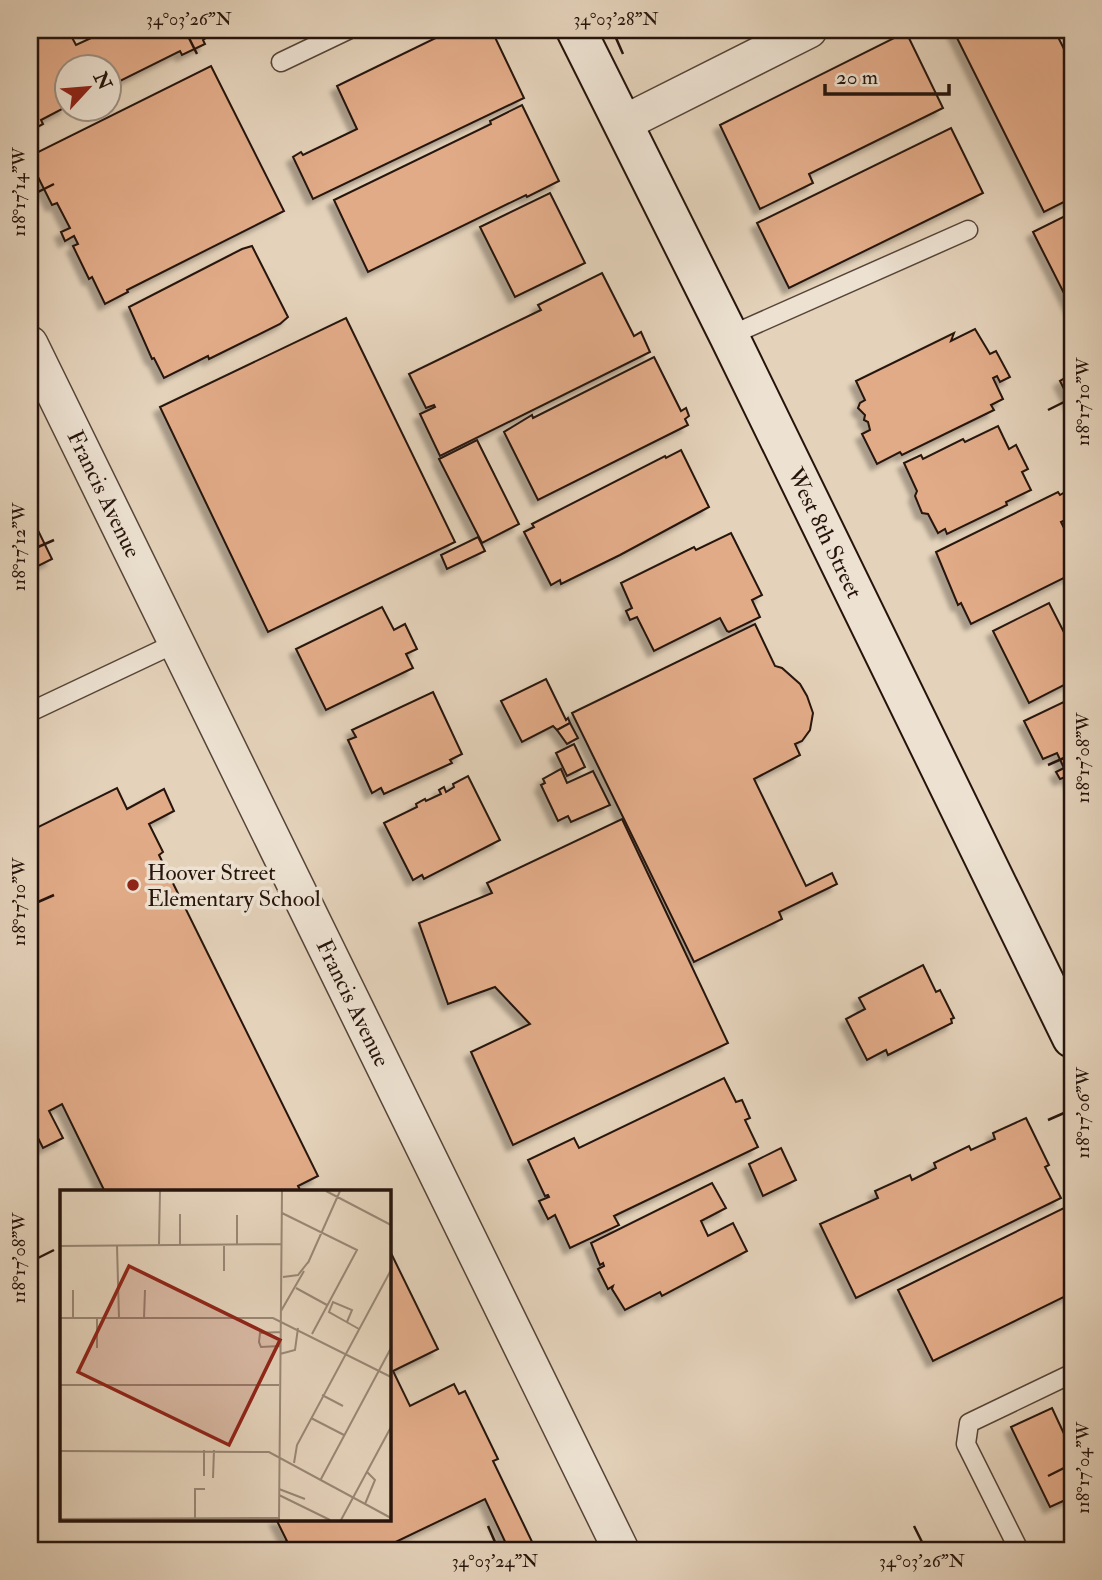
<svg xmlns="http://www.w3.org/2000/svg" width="1102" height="1580" font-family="'IM FELL Double Pica',serif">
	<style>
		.building { fill: #e2ab88; stroke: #26140c; stroke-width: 2; filter: url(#shadow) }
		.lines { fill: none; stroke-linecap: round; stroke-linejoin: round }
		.lane-casing { stroke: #564438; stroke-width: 21 }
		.street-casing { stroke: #564438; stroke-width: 38 }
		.secondary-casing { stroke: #26140c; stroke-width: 42 }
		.lane { stroke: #ede2d2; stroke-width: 18 }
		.street { stroke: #ede2d2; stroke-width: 35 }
		.secondary { stroke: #ede2d2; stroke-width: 38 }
		.ticks { fill: none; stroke: #26140c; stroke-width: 2.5 }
		.poi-dot { fill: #8f2418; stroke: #ede2d2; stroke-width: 2.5 }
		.labels { text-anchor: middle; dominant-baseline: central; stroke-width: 7; stroke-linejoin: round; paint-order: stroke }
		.street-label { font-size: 23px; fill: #26140c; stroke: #ede2d2 }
		.poi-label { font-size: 23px; fill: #26140c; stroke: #ede2d2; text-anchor: start }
		.inset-road { fill: none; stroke: #988674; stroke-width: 2 }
		.view { fill: #8f2418; fill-opacity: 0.15; stroke: #8f2418; stroke-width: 3.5 }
		.inset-edge { fill: none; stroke: #26140c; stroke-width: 3.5 }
		.neatline { fill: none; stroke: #26140c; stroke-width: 2.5 }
		.ticks-label { font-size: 18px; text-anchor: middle; fill: #26140c }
	</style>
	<defs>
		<filter id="shadow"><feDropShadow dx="-6" dy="6" stdDeviation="2" flood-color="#0004"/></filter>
	</defs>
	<rect width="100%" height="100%" fill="#e4d2ba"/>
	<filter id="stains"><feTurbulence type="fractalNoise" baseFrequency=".00286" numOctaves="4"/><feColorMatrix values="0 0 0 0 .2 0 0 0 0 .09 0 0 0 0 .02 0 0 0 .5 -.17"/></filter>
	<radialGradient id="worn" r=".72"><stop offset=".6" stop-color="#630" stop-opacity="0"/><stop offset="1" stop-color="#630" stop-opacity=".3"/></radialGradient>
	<g class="building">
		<path d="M30,30H68L76,45L100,34L98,30H202L206,38L203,40L205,44L182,55L180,51L108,87V66H66V107L41,120L43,124L30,131Z"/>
		<path d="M452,30H487L489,33L492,31L524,98L313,199L293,157L301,152L303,155L357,129L337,86Z"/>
		<path d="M953,30H1064L1056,33L1072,65V198L1044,212Z"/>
		<path d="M906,32L943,108L809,174L813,183L760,209L720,125Z"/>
		<path d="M211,66L284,211L127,290L128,292L105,304L92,277L89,279L73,246L78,244L74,236L65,241L61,232L70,228L57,203L52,205L30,161V156Z"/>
		<path d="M522,105L559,181L527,197L526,195L368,272L334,200L491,124L490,121Z"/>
		<path d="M951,128L983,193L789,288L757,223Z"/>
		<path d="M550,193L585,263L515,297L480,227Z"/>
		<path d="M1065,216L1072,230V309L1033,232Z"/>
		<path d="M252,246L288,317L280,324L209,359L208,356L164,378L154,358L152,359L129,307L242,249Z"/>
		<path d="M602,273L634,336L641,332L650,352L440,456L420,414L435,407L434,405L426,408L409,374L541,310L538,305Z"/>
		<path d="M346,318L455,542L268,632L160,407Z"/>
		<path d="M975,329L990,354L996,351L1010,377L1000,382L997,376L993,378L1003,399L991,405L994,410L902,455L900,452L877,464L862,434L870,430L868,422L864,420L865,415L858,408L860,403L865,400L856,381L954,333L951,341Z"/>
		<path d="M654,357L681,411L686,408L689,416L685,419L688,425L538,500L504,432L532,415L533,418Z"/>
		<path d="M1072,374V405L1060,381Z"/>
		<path d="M998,426L1009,449L1016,445L1028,469L1022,472L1031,490L1006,502L1007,505L947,534L945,529L938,533L928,514L922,513L915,496L917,491L904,463L921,455L923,459L963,439L965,442Z"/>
		<path d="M477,440L519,524L482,543L439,459Z"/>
		<path d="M681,450L709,507L620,555L561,584L560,580L551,585L524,532L534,527L532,524L665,456L666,458Z"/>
		<path d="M1072,488V517L1061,522L1072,544V574L971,624L961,603L958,605L936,552L1058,492L1060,495Z"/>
		<path d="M30,514L52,559L30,570Z"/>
		<path d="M731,533L762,595L752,600L760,617L729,632L727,631L720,618L654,651L637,617L630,620L626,611L632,608L621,583L694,547L696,550Z"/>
		<path d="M478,537L485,551L447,569L441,555Z"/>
		<path d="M1049,603L1072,648V681L1029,703L993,631Z"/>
		<path d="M382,607L394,630L405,624L417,649L406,654L413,668L326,710L296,649Z"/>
		<path d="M755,624L775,666L782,668L800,684L807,696L813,713L810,730L802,741L795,744L800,755L754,779L806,886L832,873L837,884L779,912L782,919L694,962L572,713Z"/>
		<path d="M546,679L566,720L568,718L570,723L557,730L553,726L522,742L501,701Z"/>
		<path d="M433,692L462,754L450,760L452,763L384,794L381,788L372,793L348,740L356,737L352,730Z"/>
		<path d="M1072,698V784L1068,776L1060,779L1056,772L1064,768L1057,753L1043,759L1024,721Z"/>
		<path d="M570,723L578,738L567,744L557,730Z"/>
		<path d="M574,744L585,767L567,776L556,753Z"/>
		<path d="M561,769L567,783L593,771L610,805L571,822L568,816L558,821L541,785L545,783L543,779Z"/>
		<path d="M468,776L500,840L424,879L422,875L413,880L384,823L417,807L416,804L425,799L426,801L441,794L439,790L444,787L446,792L454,787L453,784Z"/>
		<path d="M117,788L127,809L164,789L174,811L149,824L163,852L159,855L318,1176L298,1186L301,1192H105L62,1104L49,1111L63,1138L43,1148L30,1122V831Z"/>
		<path d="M622,819L728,1043L513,1145L471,1052L530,1024L495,987L448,1004L419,923L492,893L487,883Z"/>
		<path d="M923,965L936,992L940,990L954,1018L951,1019L952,1023L888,1055L886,1050L867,1060L846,1019L865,1009L859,998Z"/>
		<path d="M724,1078L736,1102L742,1100L750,1118L745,1120L758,1147L614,1216L619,1225L570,1248L555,1215L548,1219L539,1201L549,1197L548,1195L545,1196L528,1160L574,1138L579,1148Z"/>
		<path d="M1026,1118L1049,1165L1045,1167L1061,1198L856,1298L820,1224L878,1198L875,1191L910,1175L912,1180L936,1168L934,1163L969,1146L971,1150L995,1139L993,1133Z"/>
		<path d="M781,1148L796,1180L763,1196L749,1164Z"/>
		<path d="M712,1183L726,1208L701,1221L708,1236L733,1223L747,1251L662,1296L660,1292L625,1310L612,1289L613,1286L608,1289L598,1269L604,1266L603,1263L600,1265L591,1243Z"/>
		<path d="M1072,1204V1293L933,1361L898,1290Z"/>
		<path d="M388,1247L438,1349L393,1371L410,1406L454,1384L459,1394L465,1391L498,1459L493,1461L536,1550H509L485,1499L379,1550H269L287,1541L276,1519H388Z"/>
		<path d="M1052,1408L1072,1451V1497L1050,1507L1011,1427Z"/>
	</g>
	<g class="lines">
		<defs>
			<g id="lane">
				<path d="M281,62L348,30"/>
				<path d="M729,336L968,230"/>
				<path d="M30,712L176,643"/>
				<path d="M1019,1550L966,1444L969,1423L1069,1375L1072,1377"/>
			</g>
			<g id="street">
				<path d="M622,124L809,30"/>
				<path d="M30,344L621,1550"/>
			</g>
			<path id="secondary" d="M576,30L729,336L1072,1038"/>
		</defs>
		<use href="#lane" class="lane-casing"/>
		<use href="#street" class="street-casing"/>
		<use href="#secondary" class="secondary-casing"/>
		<use href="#lane" class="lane"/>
		<use href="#street" class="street"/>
		<use href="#secondary" class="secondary"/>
	</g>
	<path class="ticks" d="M189,38L197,54M616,38L623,54M38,192L54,184M1048,410L1064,402M38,547L54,540M1048,765L1064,758M38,902L54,895M1048,1120L1064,1113M38,1258L54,1250M1048,1476L1064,1468M488,1526L495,1542M914,1526L922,1542"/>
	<circle class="poi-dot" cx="133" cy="885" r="7"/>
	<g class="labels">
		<g class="street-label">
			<text transform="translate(104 494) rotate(64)">Francis Avenue</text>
			<text transform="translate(825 533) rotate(64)">West 8th Street</text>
			<text transform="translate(353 1003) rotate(64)">Francis Avenue</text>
		</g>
		<g class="poi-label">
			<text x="147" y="872">Hoover Street<tspan x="147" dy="26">Elementary School</tspan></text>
		</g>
	</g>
	<g transform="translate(60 1190)">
		<rect width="331" height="331" fill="#e4d2ba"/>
		<path class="inset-road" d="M266,1L331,35M222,23L297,60L252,144M177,25V54M99,54L100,1M120,54V24M164,54V81M0,56L221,54M57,56L59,128M248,73L280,1M223,87L238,85L249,71M236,98L267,115M13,100V128M221,121L244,81M0,128H213L331,187M37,128V158M84,128L85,100M287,132L292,120L273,112L269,122L299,139M220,156L201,157L199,152L200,143L220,142M220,164L235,160L238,138M0,195H219M262,205L283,216M251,228L284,245M144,260V286M0,261L209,262L331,328M234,273L237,255L331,80M153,288L154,260M261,289L331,158M219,299L245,309M219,305L270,330M305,314L315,290L307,282M135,328V299H145M0,329L219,328M219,330L222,1M281,330L331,237"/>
		<path class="view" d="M69,76L220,150L169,255L18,182Z"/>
		<rect width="331" height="331" class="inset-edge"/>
	</g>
	<rect width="1102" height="1580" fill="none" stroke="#e4d2ba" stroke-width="77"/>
	<g transform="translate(88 88) rotate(64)"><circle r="33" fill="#ede2d2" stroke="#9d9083" stroke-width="2"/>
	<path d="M0-5L12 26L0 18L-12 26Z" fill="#8f2418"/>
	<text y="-10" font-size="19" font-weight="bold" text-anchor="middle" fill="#26140c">N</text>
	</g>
	<path d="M825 84v10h124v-10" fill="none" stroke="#26140c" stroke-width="3.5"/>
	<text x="836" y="84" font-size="21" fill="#26140c" stroke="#ede2d2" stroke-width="5" paint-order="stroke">20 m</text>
	<rect x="38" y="38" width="1026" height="1504" class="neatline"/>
	<g class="ticks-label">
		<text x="189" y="25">34°03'26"N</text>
		<text x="616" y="25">34°03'28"N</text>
		<text transform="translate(19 192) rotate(-90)" y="6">118°17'14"W</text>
		<text transform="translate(1083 402) rotate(-90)" y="6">118°17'10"W</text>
		<text transform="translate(19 547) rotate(-90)" y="6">118°17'12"W</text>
		<text transform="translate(1083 758) rotate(-90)" y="6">118°17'08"W</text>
		<text transform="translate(19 902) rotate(-90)" y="6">118°17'10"W</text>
		<text transform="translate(1083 1113) rotate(-90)" y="6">118°17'06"W</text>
		<text transform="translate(19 1258) rotate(-90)" y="6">118°17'08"W</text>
		<text transform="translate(1083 1468) rotate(-90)" y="6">118°17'04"W</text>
		<text x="495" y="1567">34°03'24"N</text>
		<text x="922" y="1567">34°03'26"N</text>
	</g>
	<rect width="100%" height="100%" filter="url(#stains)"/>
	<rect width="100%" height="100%" fill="url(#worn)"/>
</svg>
